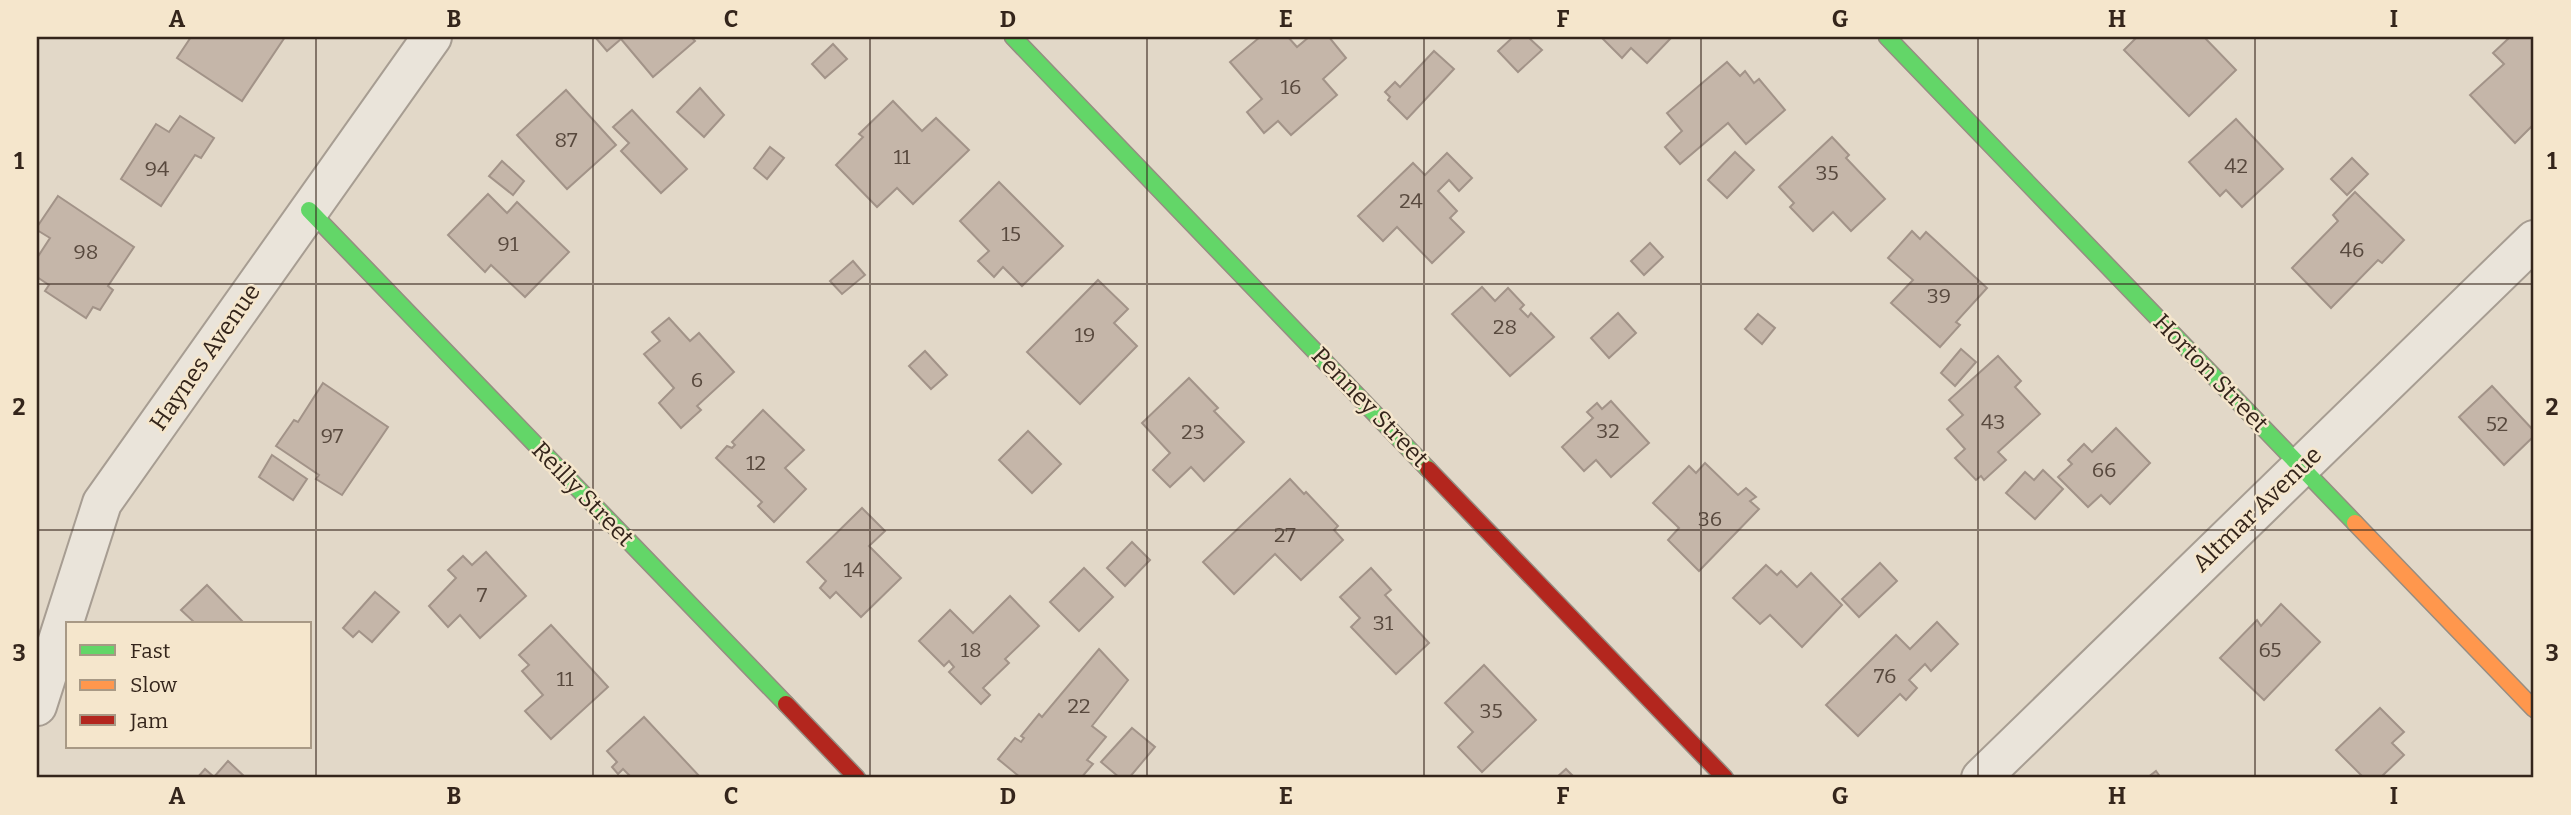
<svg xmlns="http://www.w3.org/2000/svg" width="2571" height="815" font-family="Bitter,serif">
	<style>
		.building { fill: #c5b6a9; stroke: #a29388; stroke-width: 2 }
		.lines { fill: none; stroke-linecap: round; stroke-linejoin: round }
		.street-casing { stroke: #a79d92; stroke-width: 42 }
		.fast-casing { stroke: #968d82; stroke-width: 19 }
		.slow-casing { stroke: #968d82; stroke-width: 19 }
		.jam-casing { stroke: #968d82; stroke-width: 19 }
		.street { stroke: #eae4da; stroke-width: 38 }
		.fast { stroke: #63d668; stroke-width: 16 }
		.slow { stroke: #ff974d; stroke-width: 16 }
		.jam { stroke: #b3261e; stroke-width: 16 }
		.grid { fill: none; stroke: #34251b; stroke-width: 2; stroke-opacity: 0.55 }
		.labels { text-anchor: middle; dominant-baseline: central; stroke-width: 5; stroke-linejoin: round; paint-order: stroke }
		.number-label { font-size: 21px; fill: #58493e }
		.street-label { font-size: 24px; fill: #34251b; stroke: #f5e6cc }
		.neatline { fill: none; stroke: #34251b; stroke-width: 2.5 }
		.grid-label { font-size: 23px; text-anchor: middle; font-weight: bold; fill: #34251b }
	</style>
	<rect width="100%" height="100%" fill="#e2d8c8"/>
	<g class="building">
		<path d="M191,37H285L242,101L177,58Z"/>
		<path d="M595,37H691L695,41L653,77L621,39L607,51Z"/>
		<path d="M1260,37H1288L1297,47L1309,37H1329L1346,58L1323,79L1337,95L1291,135L1278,121L1264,133L1247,112L1262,99L1230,62Z"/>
		<path d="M1513,37H1528L1542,50L1518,72L1498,51Z"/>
		<path d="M1601,37H1672L1647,63L1631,48L1622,58Z"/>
		<path d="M2137,37H2204L2236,70L2189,116L2124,50Z"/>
		<path d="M2510,37H2534V124L2515,143L2470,95L2504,64L2493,53Z"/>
		<path d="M833,44L847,59L825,78L812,64Z"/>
		<path d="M1434,51L1454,69L1407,119L1388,100L1390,97L1385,92L1395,82L1400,87Z"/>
		<path d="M1727,62L1740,76L1745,71L1754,83L1759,79L1785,110L1746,144L1728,123L1680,164L1665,147L1682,131L1667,113Z"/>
		<path d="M700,88L724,115L704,137L677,112Z"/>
		<path d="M566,90L616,145L567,189L517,135Z"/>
		<path d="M893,101L922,131L936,118L969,150L913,204L897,188L877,207L836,165L863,137L859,134Z"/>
		<path d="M632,110L687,169L661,193L621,151L629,143L613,127Z"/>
		<path d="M180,116L214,138L201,158L195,155L161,206L121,179L156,124L169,132Z"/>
		<path d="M2236,119L2283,169L2242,207L2226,190L2220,196L2189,162Z"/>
		<path d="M1832,137L1849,155L1846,158L1885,199L1851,231L1833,212L1813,231L1790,207L1794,203L1779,187Z"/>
		<path d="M770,147L784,158L767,179L754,168Z"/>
		<path d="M1735,152L1754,170L1727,198L1708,180Z"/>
		<path d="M1447,153L1472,178L1459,191L1449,180L1438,191L1457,211L1450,218L1464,232L1432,263L1397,227L1383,241L1358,216L1413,163L1425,175Z"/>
		<path d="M2352,158L2368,174L2347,195L2331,179Z"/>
		<path d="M502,161L524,181L513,195L489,176Z"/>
		<path d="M999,182L1063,246L1022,286L1003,267L994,277L978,261L989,251L960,221Z"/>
		<path d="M2355,192L2404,240L2382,263L2378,260L2331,308L2292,268L2338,221L2333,215Z"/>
		<path d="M488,194L507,213L517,202L569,252L525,297L491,265L485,272L448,235Z"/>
		<path d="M58,196L134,247L108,286L113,290L100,310L93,307L86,318L45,291L49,285L37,277V258L50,238L37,230V227Z"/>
		<path d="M1912,231L1920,239L1926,232L1987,288L1956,322L1960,325L1940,347L1891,303L1913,280L1888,258Z"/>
		<path d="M1650,243L1663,257L1644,275L1631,261Z"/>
		<path d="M853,261L865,275L842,294L830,281Z"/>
		<path d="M1098,280L1128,309L1114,323L1137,346L1080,404L1027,352Z"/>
		<path d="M1482,287L1495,301L1508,288L1524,305L1520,309L1528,317L1531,313L1554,337L1510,376L1452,314Z"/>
		<path d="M1618,313L1636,333L1609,358L1591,338Z"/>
		<path d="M1758,314L1775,328L1762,344L1745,329Z"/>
		<path d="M669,318L690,341L699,333L734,372L697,406L701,410L681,428L659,403L674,388L644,354L660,341L652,332Z"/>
		<path d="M1961,349L1976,362L1955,386L1941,373Z"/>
		<path d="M925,351L947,375L931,389L909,366Z"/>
		<path d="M1998,356L2021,381L2015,387L2040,414L1998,452L2006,460L1984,480L1981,476L1976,480L1955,458L1965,449L1947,429L1963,415L1949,400Z"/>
		<path d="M1189,378L1218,408L1214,411L1244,442L1204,481L1191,467L1170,487L1153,470L1170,453L1142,423Z"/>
		<path d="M323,383L388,427L342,495L316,479L319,475L276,446L294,420L298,422Z"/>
		<path d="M2492,386L2534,431V436L2504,465L2459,417Z"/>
		<path d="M1611,401L1649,443L1611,477L1596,460L1584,471L1562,447L1593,418L1587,412L1597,403L1602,409Z"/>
		<path d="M763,410L804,450L785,468L806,489L774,522L758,506L762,502L716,458L727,446L732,448L735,445L732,442Z"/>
		<path d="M2116,428L2150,463L2110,504L2101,495L2088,507L2058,477L2072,464L2068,460L2084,444L2092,452Z"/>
		<path d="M1028,431L1061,464L1032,493L999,460Z"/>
		<path d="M272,455L307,479L293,500L259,477Z"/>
		<path d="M1705,463L1738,495L1746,488L1756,497L1750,501L1759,509L1699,571L1668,540L1679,528L1653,503L1689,466L1696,473Z"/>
		<path d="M2043,470L2063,489L2035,519L2006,493L2025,472L2034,480Z"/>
		<path d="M1290,479L1304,494L1306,492L1338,526L1334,530L1343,540L1301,580L1275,554L1234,594L1203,562Z"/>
		<path d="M862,508L885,531L869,546L901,578L861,617L836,592L830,598L820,588L826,581L807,562Z"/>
		<path d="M1132,542L1150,560L1125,586L1107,568Z"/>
		<path d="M486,552L526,596L480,638L460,615L448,627L429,606L456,578L448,570L463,556L472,565Z"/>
		<path d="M1880,563L1897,581L1859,617L1842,599Z"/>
		<path d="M1766,565L1777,575L1781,571L1797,587L1811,573L1842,605L1802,647L1770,615L1760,624L1733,598Z"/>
		<path d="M1084,568L1113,597L1079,631L1050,602Z"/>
		<path d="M1371,568L1391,590L1385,595L1429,643L1396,674L1351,627L1360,618L1340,597Z"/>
		<path d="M207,585L245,624H196L181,610Z"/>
		<path d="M375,592L399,612L372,642L359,631L353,637L343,628Z"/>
		<path d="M1010,596L1039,626L1005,659L1009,663L983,688L990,695L981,704L949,672L954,667L949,661L944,666L919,641L950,610L973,633Z"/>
		<path d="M2281,604L2320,642L2264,700L2220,658L2257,620L2261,626Z"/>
		<path d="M1937,622L1958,644L1931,671L1925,664L1909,680L1917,688L1906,700L1900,694L1858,736L1826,705L1896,635L1910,649Z"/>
		<path d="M551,625L608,687L551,739L525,711L543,695L522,671L529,665L519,655Z"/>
		<path d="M1099,649L1128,680L1092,726L1106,737L1087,760L1093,764L1081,778H1021L998,759L1015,738L1021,742L1024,738L1021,736L1039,714L1042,717Z"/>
		<path d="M1484,665L1536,720L1482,772L1458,747L1473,732L1445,703Z"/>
		<path d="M2380,708L2404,732L2392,743L2404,755L2380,778H2364L2336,750Z"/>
		<path d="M644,717L701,778H632L623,769L618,774L612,767L617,762L607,751Z"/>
		<path d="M1132,728L1155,747L1129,778H1120L1101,762Z"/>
		<path d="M228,761L246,778H197L205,769L214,777Z"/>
		<path d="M1566,769L1575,778H1556Z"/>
		<path d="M2156,771L2161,778H2147Z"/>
	</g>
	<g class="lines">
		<defs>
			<g id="street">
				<path d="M37,706L102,503L432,37"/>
				<path d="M1981,778L2534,240"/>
			</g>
			<g id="fast">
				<path d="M1013,37L1428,469"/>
				<path d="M1887,37L2355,523"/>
				<path d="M309,210L786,704"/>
			</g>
			<path id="slow" d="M2355,523L2534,709"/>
			<g id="jam">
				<path d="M1428,469L1725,778"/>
				<path d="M786,704L857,778"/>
			</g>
		</defs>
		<use href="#street" class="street-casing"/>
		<use href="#fast" class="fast-casing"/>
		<use href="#slow" class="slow-casing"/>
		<use href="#jam" class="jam-casing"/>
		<use href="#street" class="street"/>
		<use href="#fast" class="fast"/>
		<use href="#slow" class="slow"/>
		<use href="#jam" class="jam"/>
	</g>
	<path class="grid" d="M316,37V778M593,37V778M870,37V778M1147,37V778M1424,37V778M1701,37V778M1978,37V778M2255,37V778M37,284H2534M37,530H2534"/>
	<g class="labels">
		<g class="number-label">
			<text x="1291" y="87">16</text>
			<text x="566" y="140">87</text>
			<text x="902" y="157">11</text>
			<text x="2236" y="166">42</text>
			<text x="157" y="169">94</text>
			<text x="1827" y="173">35</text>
			<text x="1411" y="201">24</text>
			<text x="1011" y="234">15</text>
			<text x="508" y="244">91</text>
			<text x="2352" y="250">46</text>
			<text x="86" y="252">98</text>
			<text x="1939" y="296">39</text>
			<text x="1505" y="327">28</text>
			<text x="1085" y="335">19</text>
			<text x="697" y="380">6</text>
			<text x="1993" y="422">43</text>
			<text x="2497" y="424">52</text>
			<text x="1608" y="431">32</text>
			<text x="1193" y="432">23</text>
			<text x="332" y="436">97</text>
			<text x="756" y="463">12</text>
			<text x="2104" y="470">66</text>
			<text x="1710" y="519">36</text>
			<text x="1285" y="535">27</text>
			<text x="854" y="570">14</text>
			<text x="482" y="595">7</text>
			<text x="1383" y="623">31</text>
			<text x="971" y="650">18</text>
			<text x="2270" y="650">65</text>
			<text x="1885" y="676">76</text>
			<text x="565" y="679">11</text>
			<text x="1079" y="706">22</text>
			<text x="1491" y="711">35</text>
		</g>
		<g class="street-label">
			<text transform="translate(205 357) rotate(-55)">Haynes Avenue</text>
			<text transform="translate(2211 373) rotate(46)">Horton Street</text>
			<text transform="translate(1370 407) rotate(46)">Penney Street</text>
			<text transform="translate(583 494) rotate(46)">Reilly Street</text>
			<text transform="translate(2257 509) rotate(-44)">Altmar Avenue</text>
		</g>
	</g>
	<rect width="2571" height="815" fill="none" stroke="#f5e6cc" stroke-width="77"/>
	<rect x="66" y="622" width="245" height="126" fill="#f5e6cc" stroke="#a89985" stroke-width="2"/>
	<rect x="80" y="645" width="35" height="10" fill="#63d668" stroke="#a89985" stroke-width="2"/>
	<text x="130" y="658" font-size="21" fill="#34251b">Fast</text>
	<rect x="80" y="680" width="35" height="10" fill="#ff974d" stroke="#a89985" stroke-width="2"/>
	<text x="130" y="692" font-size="21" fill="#34251b">Slow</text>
	<rect x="80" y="715" width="35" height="10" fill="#b3261e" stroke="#a89985" stroke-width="2"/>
	<text x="130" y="728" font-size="21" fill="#34251b">Jam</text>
	<rect x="38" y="38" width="2494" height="738" class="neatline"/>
	<g class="grid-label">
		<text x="177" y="27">A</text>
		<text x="454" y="27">B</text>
		<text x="731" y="27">C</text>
		<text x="1008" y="27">D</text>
		<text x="1286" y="27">E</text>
		<text x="1563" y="27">F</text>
		<text x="1840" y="27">G</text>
		<text x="2117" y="27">H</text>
		<text x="2394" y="27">I</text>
		<text x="19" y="169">1</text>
		<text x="2552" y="169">1</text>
		<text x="19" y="415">2</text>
		<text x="2552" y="415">2</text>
		<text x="19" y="661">3</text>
		<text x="2552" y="661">3</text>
		<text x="177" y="804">A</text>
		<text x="454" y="804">B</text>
		<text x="731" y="804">C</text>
		<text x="1008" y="804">D</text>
		<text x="1286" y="804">E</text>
		<text x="1563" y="804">F</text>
		<text x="1840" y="804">G</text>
		<text x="2117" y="804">H</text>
		<text x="2394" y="804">I</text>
	</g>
</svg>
